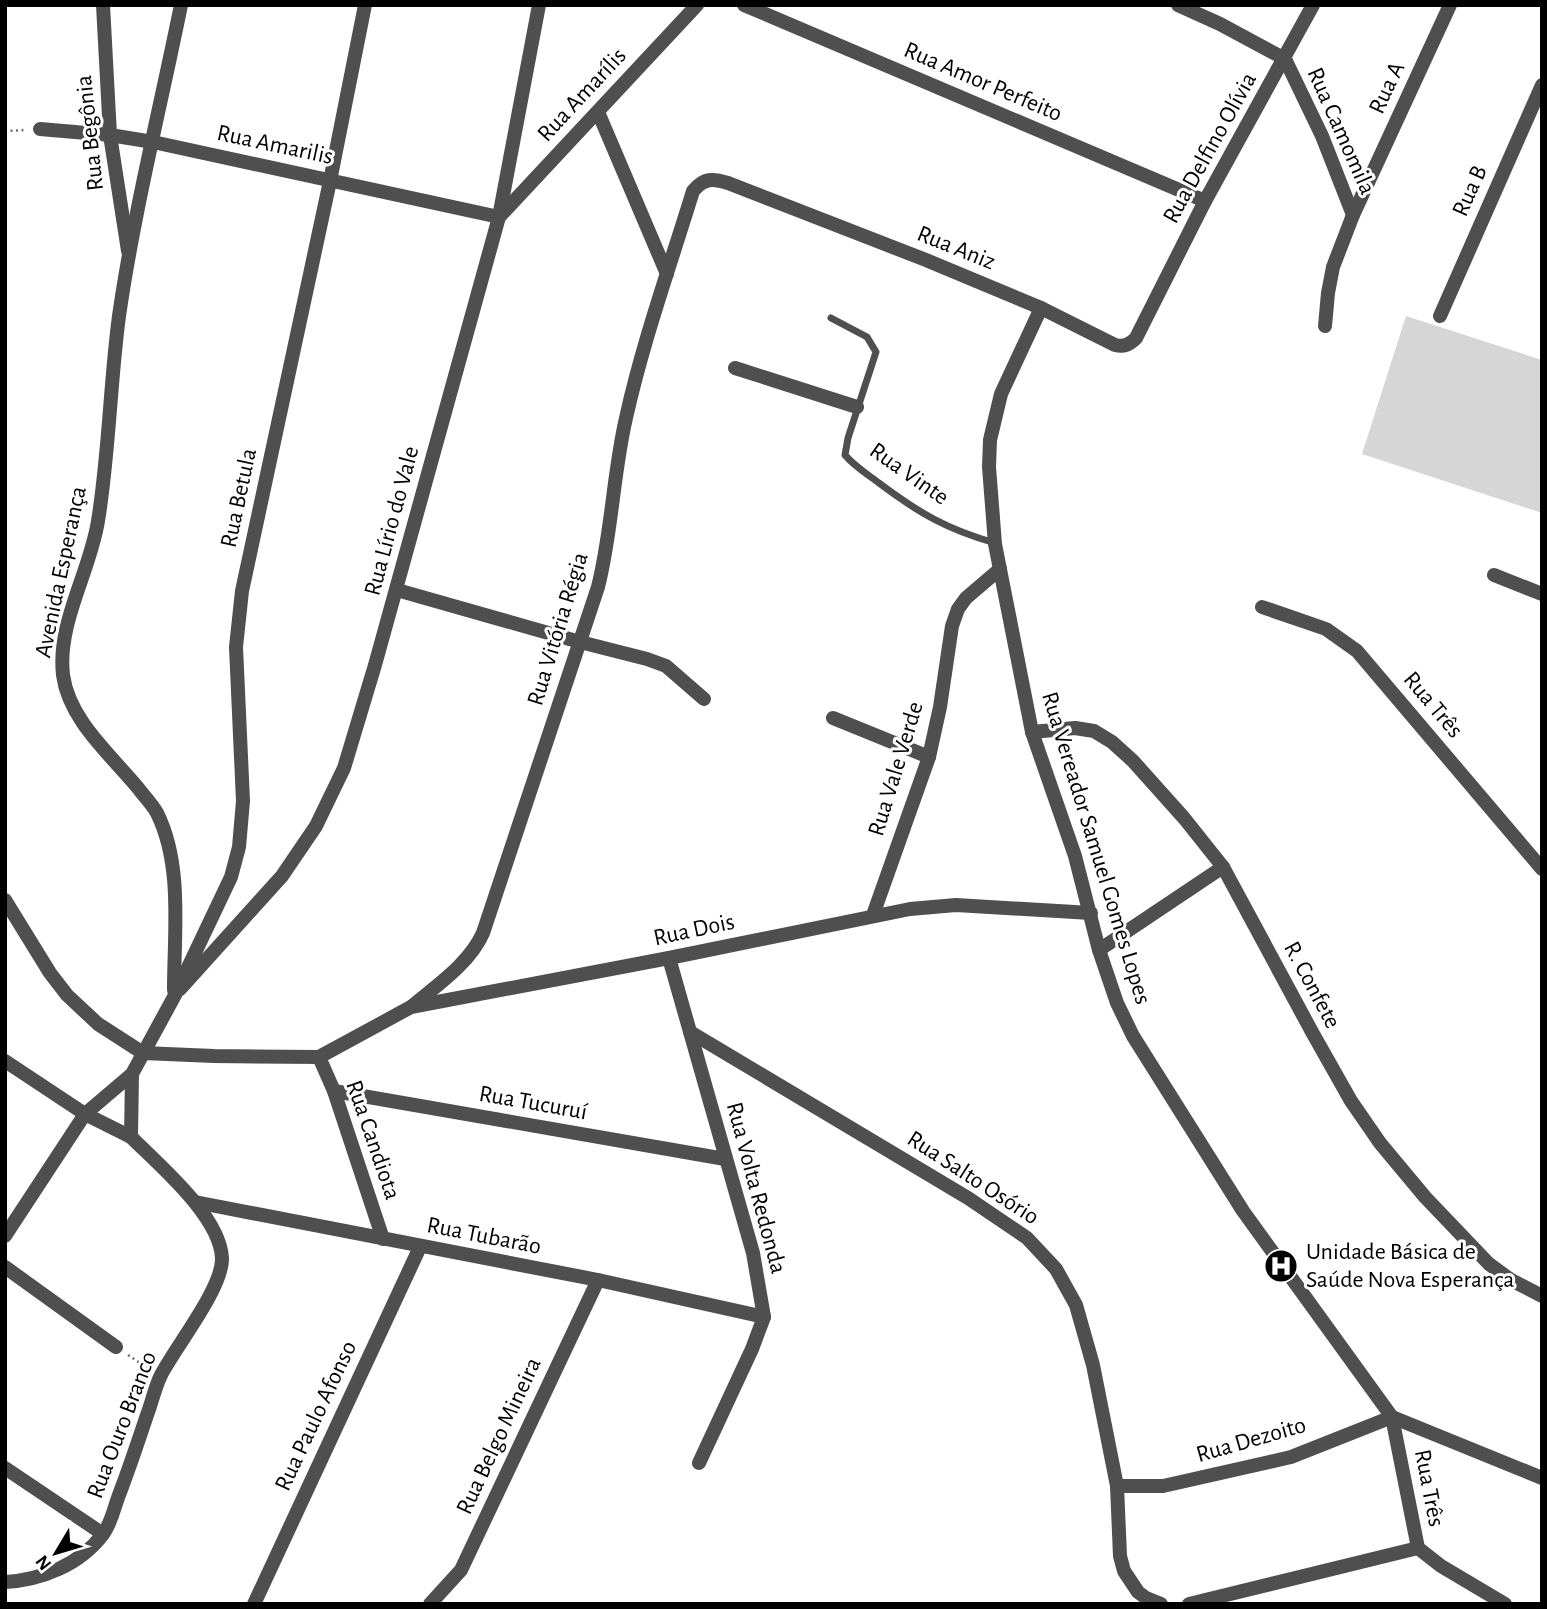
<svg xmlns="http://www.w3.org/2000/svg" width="1547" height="1609" font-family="'Alegreya Sans',sans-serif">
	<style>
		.green { fill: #d6d6d6 }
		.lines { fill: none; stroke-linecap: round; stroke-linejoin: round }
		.path { stroke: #717171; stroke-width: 2.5; stroke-dasharray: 2 3.5; stroke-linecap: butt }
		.service { stroke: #4f4f4f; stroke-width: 7 }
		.minor { stroke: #4f4f4f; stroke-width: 14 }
		.tertiary { stroke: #4f4f4f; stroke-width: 14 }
		.labels { text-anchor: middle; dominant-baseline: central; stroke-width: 6; stroke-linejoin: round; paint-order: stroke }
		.street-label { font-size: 24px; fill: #000; stroke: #fff }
		.poi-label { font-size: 24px; fill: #000; stroke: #fff; text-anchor: start }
	</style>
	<rect width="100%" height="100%" fill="#fff"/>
	<path class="green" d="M1406,316L1542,360V513L1362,454Z"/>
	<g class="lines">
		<g class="path">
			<path d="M5,131L26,130"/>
			<path d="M128,1355L149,1369"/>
		</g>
		<path class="service" d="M831,318L867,337L876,352L848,438L845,455C854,466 867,474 879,483C919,513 946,529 995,543"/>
		<g class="minor">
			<path d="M103,5L110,135L128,251"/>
			<path d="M744,5L1205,201"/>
			<path d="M1178,5L1220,24L1285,59L1322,136L1353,215"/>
			<path d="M598,112L667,274"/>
			<path d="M40,129L110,135L153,142L499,217"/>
			<path d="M500,216L697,5"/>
			<path d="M1041,308L1001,394L990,440L989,467L995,544L1032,732L1075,856L1099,950L1117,1003L1133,1036L1243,1211L1392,1417L1418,1548L1441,1566L1505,1604"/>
			<path d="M1440,316L1542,85"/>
			<path d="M1325,326L1328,293L1333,267L1353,215L1450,5"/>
			<path d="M735,368L857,407"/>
			<path d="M1494,575L1542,594"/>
			<path d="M397,590L580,642L647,659L666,666L704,699"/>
			<path d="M1262,607L1326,629L1357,651L1542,869"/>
			<path d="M833,718L929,757"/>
			<path d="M1032,732L1075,728L1094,731L1112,742L1133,761L1184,818L1223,867L1312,1032L1351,1101L1380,1143L1425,1197L1489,1264L1511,1280L1542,1296"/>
			<path d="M5,900L50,973L67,995L98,1024L143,1053L214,1056L319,1057L411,1007L669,958L910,909L956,905L1091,913"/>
			<path d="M873,915L929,757L940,707L952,626L958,609L966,598L1000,569"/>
			<path d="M1099,950L1223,867"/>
			<path d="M669,958L753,1253L764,1317L752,1349L699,1463"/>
			<path d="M180,989L282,876L316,826L344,768L375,665L499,217L539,5"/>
			<path d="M411,1007C437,985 469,964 483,933L598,587C612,532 613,474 626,418C643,341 670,266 693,191C704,178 712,178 728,183L926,260L1041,308L1115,345C1124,347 1129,345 1136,338L1205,201L1313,5"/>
			<path d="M690,1032L968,1198L1027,1238L1056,1269L1076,1305L1093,1365L1117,1486L1120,1556L1124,1571L1138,1592L1146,1598L1161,1604"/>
			<path d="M319,1057L334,1091L383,1239"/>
			<path d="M5,1061L85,1114L131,1137"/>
			<path d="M334,1091L725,1159"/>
			<path d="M195,1202L598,1280L764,1317"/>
			<path d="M5,1267L116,1347"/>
			<path d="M1392,1417L1542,1478"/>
			<path d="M5,1468L103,1534"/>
			<path d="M1117,1486H1163L1265,1463L1291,1457L1392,1417"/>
			<path d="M254,1604L420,1247"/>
			<path d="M430,1604L461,1570L598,1280"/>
			<path d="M1189,1604L1418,1548"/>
		</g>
		<g class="tertiary">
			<path d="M174,990C174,933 183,865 157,813C152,804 144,796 138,788C110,754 69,720 63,675C57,623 90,572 98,521C109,454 110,384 119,316C134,212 160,109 181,5"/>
			<path d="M5,1236L85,1114L132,1074L175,995L231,877L239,847L243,801L236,647L242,591L330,181L365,5"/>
			<path d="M5,1582C41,1580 80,1565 103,1534C111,1524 114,1508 119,1495C129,1469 138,1442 147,1415C152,1402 155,1387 161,1375C176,1346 223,1288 222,1258C220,1216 159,1165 131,1137L132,1074"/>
		</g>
	</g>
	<defs>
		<symbol id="hospital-disc" viewBox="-11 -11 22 22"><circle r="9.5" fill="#000" stroke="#fff"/><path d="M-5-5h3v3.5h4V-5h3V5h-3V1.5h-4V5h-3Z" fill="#fff"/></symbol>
	</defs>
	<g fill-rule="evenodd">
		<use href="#hospital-disc" x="1262" y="1247" width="38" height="38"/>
	</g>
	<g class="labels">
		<g class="street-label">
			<text transform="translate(983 82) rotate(23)">Rua Amor Perfeito</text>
			<text transform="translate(1387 88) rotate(-65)">Rua A</text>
			<text transform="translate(582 95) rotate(-47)">Rua Amarílis</text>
			<text transform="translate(1341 131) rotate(66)">Rua Camomila</text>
			<text transform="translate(90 133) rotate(-96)">Rua Begônia</text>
			<text transform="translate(275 145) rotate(12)">Rua Amarilis</text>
			<text transform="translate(1210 148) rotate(-61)">Rua Delfino Olívia</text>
			<text transform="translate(1470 191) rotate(-66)">Rua B</text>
			<text transform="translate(956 248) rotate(22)">Rua Aniz</text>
			<text transform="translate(909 474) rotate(35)">Rua Vinte</text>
			<text transform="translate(239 498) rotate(-78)">Rua Betula</text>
			<text transform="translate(392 521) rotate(-75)">Rua Lírio do Vale</text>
			<text transform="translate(61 572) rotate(-78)">Avenida Esperança</text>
			<text transform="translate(558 629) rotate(-73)">Rua Vitória Régia</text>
			<text transform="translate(1433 705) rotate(50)">Rua Três</text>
			<text transform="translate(896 769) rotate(-73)">Rua Vale Verde</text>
			<text transform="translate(1096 848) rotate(73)">Rua Vereador Samuel Gomes Lopes</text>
			<text transform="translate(694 930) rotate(-12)">Rua Dois</text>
			<text transform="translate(1312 985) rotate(62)">R. Confete</text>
			<text transform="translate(533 1103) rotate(10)">Rua Tucuruí</text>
			<text transform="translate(373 1140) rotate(71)">Rua Candiota</text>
			<text transform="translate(973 1178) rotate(33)">Rua Salto Osório</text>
			<text transform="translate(756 1188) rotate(75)">Rua Volta Redonda</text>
			<text transform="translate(484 1236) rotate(11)">Rua Tubarão</text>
			<text transform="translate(316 1416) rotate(-65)">Rua Paulo Afonso</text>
			<text transform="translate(122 1425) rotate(-69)">Rua Ouro Branco</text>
			<text transform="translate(499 1436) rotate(-65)">Rua Belgo Mineira</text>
			<text transform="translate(1251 1440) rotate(-16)">Rua Dezoito</text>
			<text transform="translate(1429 1488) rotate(79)">Rua Três</text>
		</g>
		<g class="poi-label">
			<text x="1306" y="1252">Unidade Básica de<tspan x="1306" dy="28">Saúde Nova Esperança</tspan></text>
		</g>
	</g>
	<rect width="1547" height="1609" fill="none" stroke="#000000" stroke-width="14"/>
	<g transform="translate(56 1553) rotate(232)" stroke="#ffffff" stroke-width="5" paint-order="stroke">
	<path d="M0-5L12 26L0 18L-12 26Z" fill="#000000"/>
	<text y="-10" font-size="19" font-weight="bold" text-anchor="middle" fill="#000000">N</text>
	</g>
</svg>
